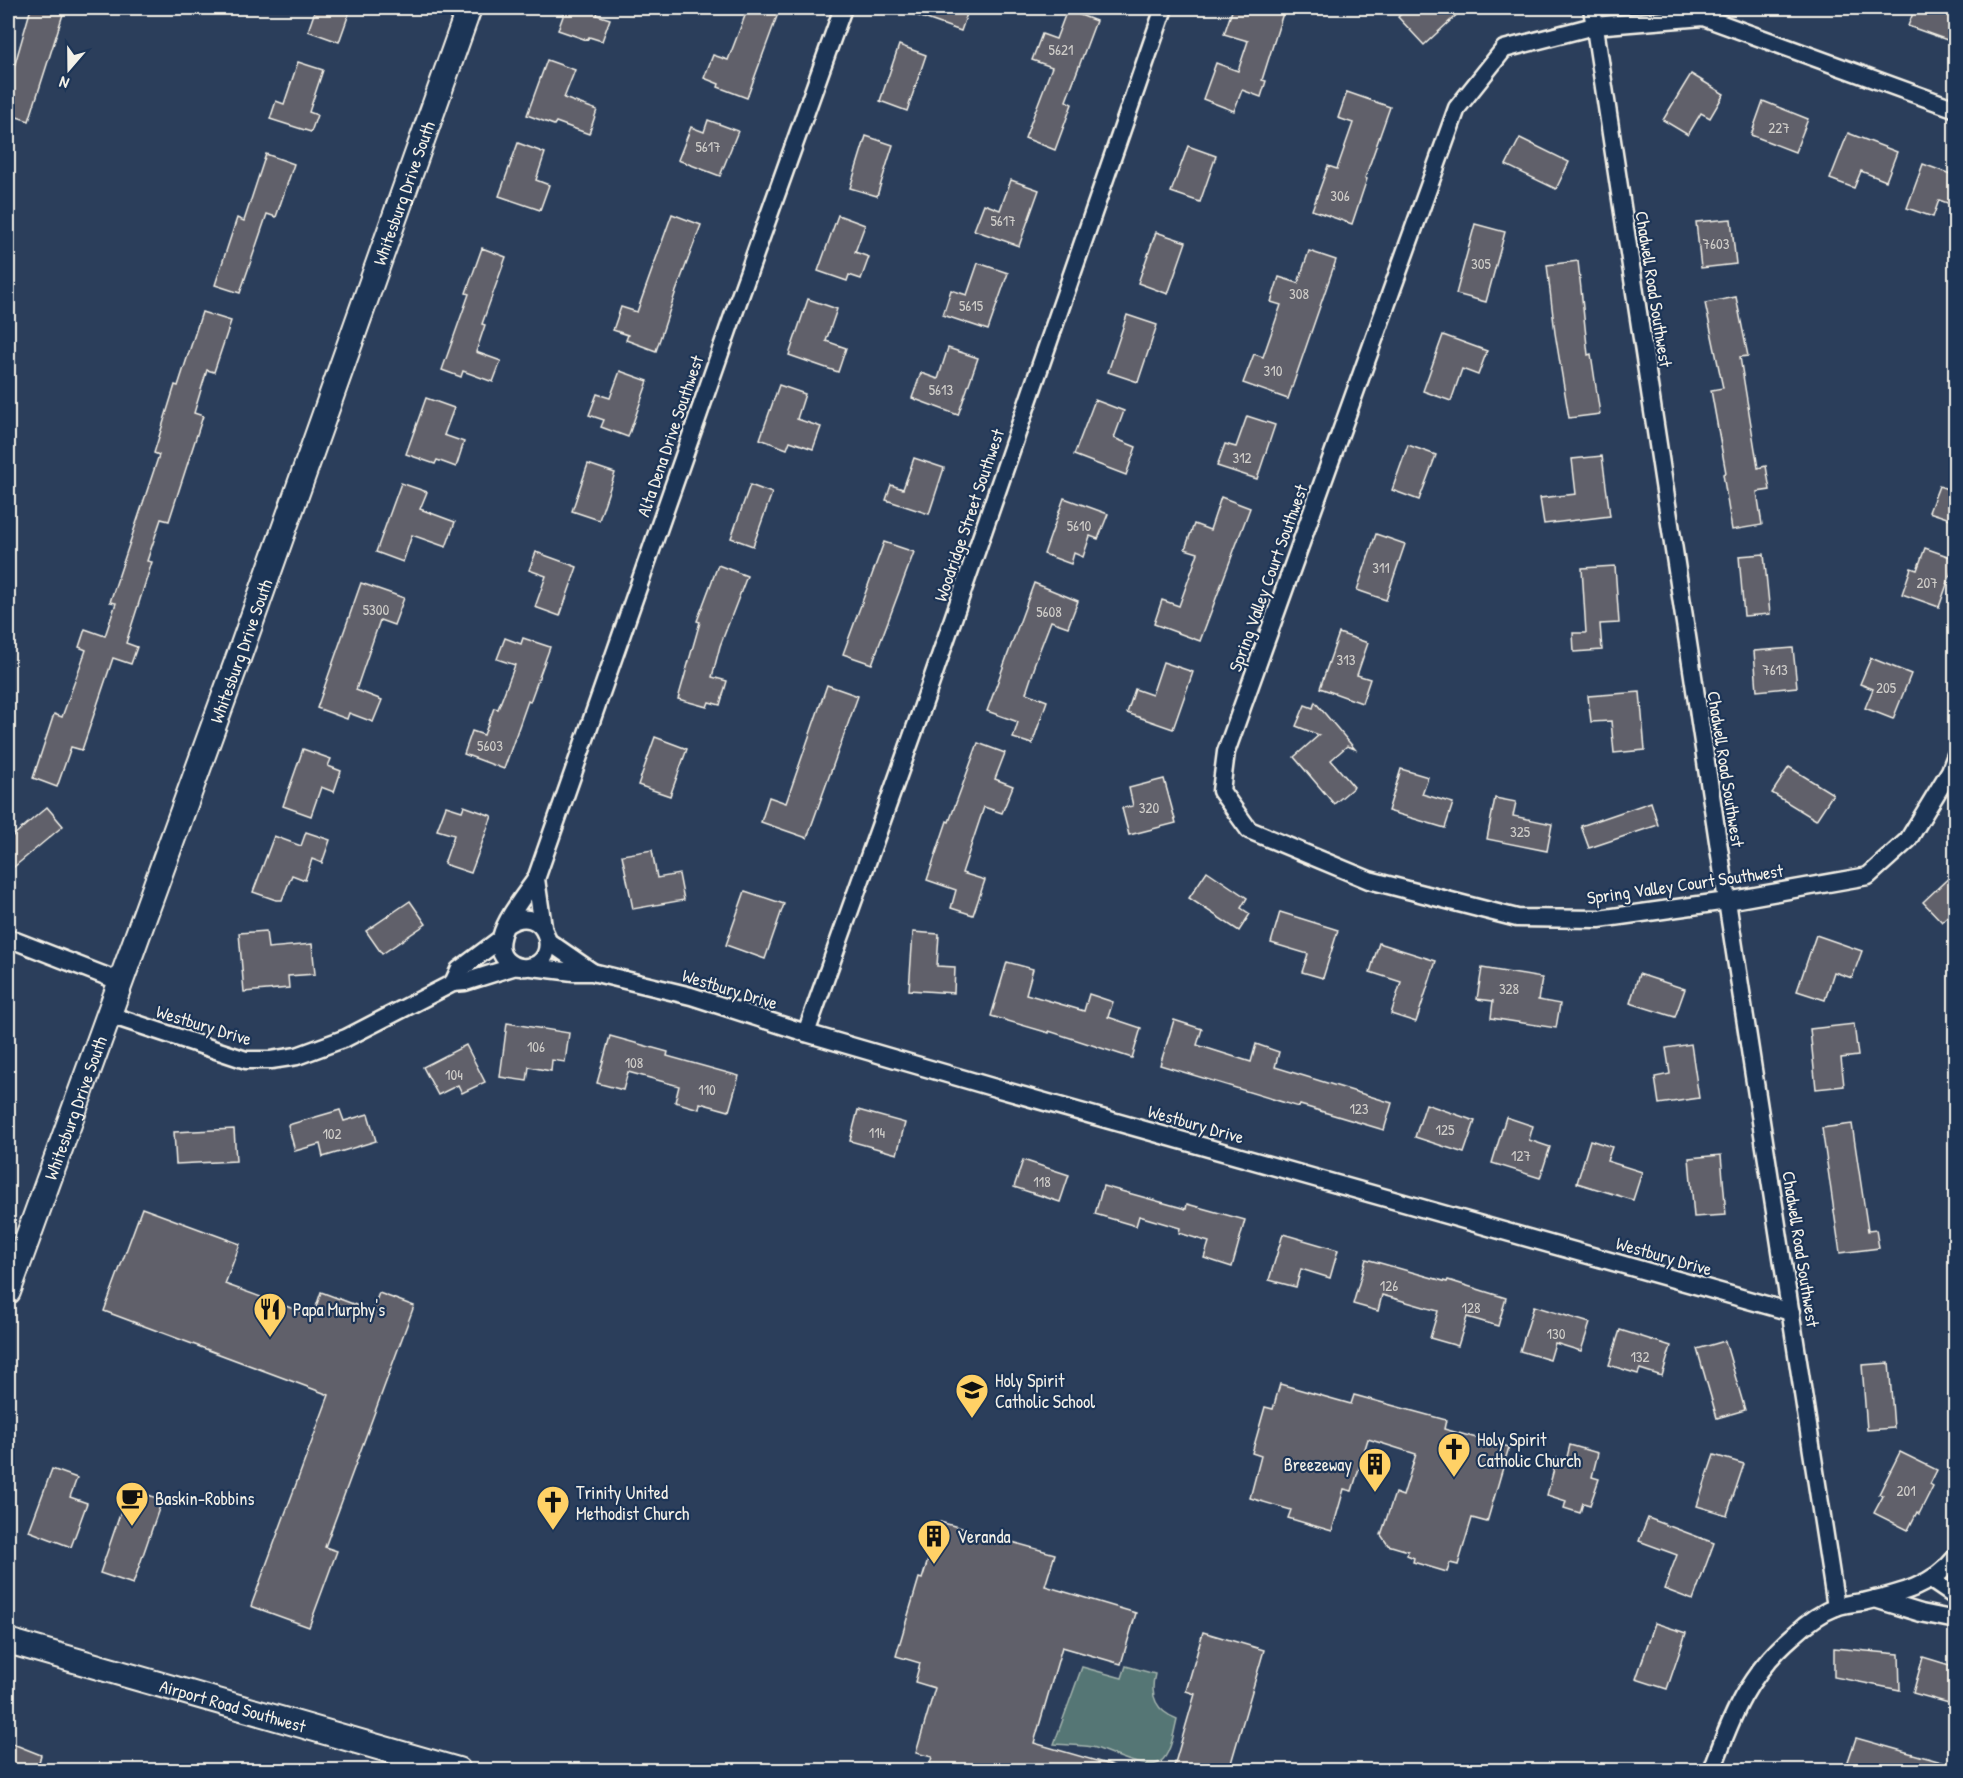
<svg xmlns="http://www.w3.org/2000/svg" width="1963" height="1778" font-family="'Patrick Hand',sans-serif">
	<style>
		.green { fill: #557675; stroke: #a4b4ae; stroke-width: 1.5 }
		.building { fill: #61616b; stroke: #f4f1e8; stroke-width: 1.5 }
		.lines { fill: none; stroke-linecap: round; stroke-linejoin: round }
		.minor-casing { stroke: #f4f1e8; stroke-width: 21 }
		.secondary-casing { stroke: #f4f1e8; stroke-width: 28 }
		.minor { stroke: #1d3557; stroke-width: 16 }
		.secondary { stroke: #1d3557; stroke-width: 24 }
		.labels { text-anchor: middle; dominant-baseline: central; stroke-width: 4.5; stroke-linejoin: round; paint-order: stroke }
		.number-label { font-size: 15px; fill: #cfcdc9 }
		.street-label { font-size: 18px; fill: #f4f1e8; stroke: #1d3557 }
		.poi-label { font-size: 18px; fill: #f4f1e8; stroke: #1d3557; text-anchor: start }
	</style>
	<rect width="100%" height="100%" fill="#2b3e5b"/>
	<filter id="ink" filterUnits="userSpaceOnUse"><feTurbulence type="fractalNoise" baseFrequency=".0167" numOctaves="2"/><feDisplacementMap in="SourceGraphic" scale="12" xChannelSelector="R" yChannelSelector="G"/><feConvolveMatrix kernelMatrix="1 2 1 2 8 2 1 2 1" color-interpolation-filters="sRGB"/></filter>
	<g filter="url(#ink)">
		<path class="green" d="M1126,1666L1155,1674C1149,1696 1156,1711 1177,1719C1174,1731 1171,1755 1160,1762C1145,1772 1109,1751 1092,1747C1080,1745 1067,1745 1054,1744L1082,1667L1122,1678Z"/>
		<g class="building">
			<path d="M31,8H65L29,121L8,114V88Z"/>
			<path d="M316,8H351L339,42L308,31Z"/>
			<path d="M566,8H599L597,15L610,19L602,41L589,37L587,40L558,30Z"/>
			<path d="M748,8H780L747,98L718,87L719,84L704,78L713,55L728,60Z"/>
			<path d="M902,8H969L961,31L901,10Z"/>
			<path d="M1233,8H1275L1284,10L1262,80L1266,81L1261,97L1242,90L1234,111L1203,99L1216,63L1238,71L1248,41L1224,34Z"/>
			<path d="M1408,8H1464L1424,45L1398,17Z"/>
			<path d="M1915,8H1949L1956,10V27L1950,41L1908,26Z"/>
			<path d="M1067,10L1096,21L1066,101L1072,104L1055,150L1025,138L1052,67L1032,60L1042,34L1056,39Z"/>
			<path d="M899,45L926,55L907,111L880,101Z"/>
			<path d="M547,60L575,70L564,98L597,110L589,134L556,122L554,125L527,115Z"/>
			<path d="M298,62L323,70L309,112L317,115L311,132L270,119L276,101L284,104Z"/>
			<path d="M1691,74L1724,94L1710,118L1701,113L1688,135L1663,120Z"/>
			<path d="M1347,92L1390,107L1365,178L1367,179L1352,224L1312,210L1328,166L1337,169L1353,123L1338,118Z"/>
			<path d="M1763,101L1808,119L1795,152L1751,135Z"/>
			<path d="M708,120L738,131L720,176L678,160L691,127L704,132Z"/>
			<path d="M1848,133L1897,152L1886,181L1861,171L1854,188L1830,179Z"/>
			<path d="M866,136L893,145L877,196L850,188Z"/>
			<path d="M1520,138L1569,162L1556,189L1506,165Z"/>
			<path d="M518,143L545,153L536,180L549,185L540,210L499,196Z"/>
			<path d="M1188,146L1216,156L1200,202L1171,192Z"/>
			<path d="M266,154L294,164L276,217L267,214L240,293L215,285L237,218L244,221Z"/>
			<path d="M1923,164L1956,176V206L1939,200L1933,217L1907,208Z"/>
			<path d="M1011,180L1039,190L1019,246L974,230L984,204L1000,210Z"/>
			<path d="M672,214L701,225L675,294L656,351L626,340L628,335L613,330L621,307L637,312Z"/>
			<path d="M838,215L865,225L855,252L869,257L861,279L849,275L847,281L818,271Z"/>
			<path d="M1731,219L1736,264L1701,268L1696,222Z"/>
			<path d="M1475,224L1505,232L1486,302L1456,294Z"/>
			<path d="M1156,232L1186,242L1168,294L1138,283Z"/>
			<path d="M482,248L506,257L482,324L485,325L476,352L501,361L493,382L463,371L461,377L442,370L469,294L466,293Z"/>
			<path d="M1309,251L1336,260L1288,399L1243,383L1254,354L1263,357L1281,305L1271,302L1279,277L1298,283Z"/>
			<path d="M1578,261L1588,355L1591,354L1600,414L1569,418L1555,333L1547,265Z"/>
			<path d="M978,263L1008,273L988,330L943,315L951,290L967,295Z"/>
			<path d="M1736,297L1748,356L1740,357L1758,468L1766,466L1770,490L1757,492L1762,525L1732,530L1723,474L1726,473L1711,390L1723,388L1705,303Z"/>
			<path d="M808,299L837,309L826,341L846,348L838,372L789,355Z"/>
			<path d="M202,312L231,321L214,372L207,370L194,413L203,416L169,521L161,519L147,561L152,562L126,643L137,647L131,664L113,658L82,750L71,747L57,787L33,778L54,714L62,717L86,650L79,647L85,629L105,636L116,603L110,602L159,455L154,453L175,385L178,386Z"/>
			<path d="M1127,315L1157,325L1138,382L1108,372Z"/>
			<path d="M1443,335L1487,351L1478,375L1462,369L1451,401L1423,391Z"/>
			<path d="M948,348L978,358L958,415L912,398L921,373L938,379Z"/>
			<path d="M620,371L648,381L628,437L601,427L604,420L589,415L597,394L610,398Z"/>
			<path d="M779,385L805,394L797,419L821,427L813,449L790,441L787,449L760,439Z"/>
			<path d="M426,398L454,408L444,435L464,442L456,467L437,460L435,464L406,454Z"/>
			<path d="M1095,400L1124,411L1114,438L1136,447L1126,475L1074,455Z"/>
			<path d="M1247,416L1275,425L1257,479L1217,466L1225,444L1236,447Z"/>
			<path d="M1408,445L1436,455L1419,500L1392,490Z"/>
			<path d="M1602,456L1610,516L1544,524L1540,498L1576,494L1572,459Z"/>
			<path d="M914,458L944,468L929,514L886,500L891,485L903,489Z"/>
			<path d="M588,464L615,473L599,520L572,511Z"/>
			<path d="M401,483L427,492L420,509L455,522L446,547L412,535L403,562L376,552Z"/>
			<path d="M750,485L772,493L753,546L731,538Z"/>
			<path d="M1939,486L1956,492V521L1929,512Z"/>
			<path d="M1221,497L1250,508L1200,641L1154,624L1162,600L1179,606L1198,553L1185,549L1194,524L1210,530Z"/>
			<path d="M1064,498L1108,514L1098,539L1090,536L1083,557L1074,553L1071,564L1044,554Z"/>
			<path d="M1376,534L1405,544L1386,600L1357,590Z"/>
			<path d="M884,542L914,552L872,664L843,654Z"/>
			<path d="M1925,548L1956,559L1939,607L1902,594L1911,568L1917,570Z"/>
			<path d="M536,552L577,567L560,616L535,607L546,576L529,570Z"/>
			<path d="M1764,554L1770,614L1744,616L1739,556Z"/>
			<path d="M718,565L747,576L720,646L712,677L727,681L720,705L709,702L707,707L678,699L700,622L697,621Z"/>
			<path d="M1615,566L1619,623L1600,624L1602,650L1574,652L1573,633H1586L1582,568Z"/>
			<path d="M361,583L404,598L394,625L380,620L356,690L382,700L373,722L349,713L347,719L317,708Z"/>
			<path d="M1034,583L1078,601L1068,627L1051,621L1034,665L1035,666L1026,693L1047,701L1032,744L1013,738L1018,722L987,711Z"/>
			<path d="M1339,633L1368,643L1357,675L1370,679L1362,703L1320,688Z"/>
			<path d="M505,638L521,644L523,638L550,647L530,702L528,701L504,769L464,754L472,731L484,735L494,708L498,709L515,665L497,659Z"/>
			<path d="M1793,648L1797,687L1757,691L1754,651Z"/>
			<path d="M1871,658L1911,674L1893,719L1865,708L1873,689L1860,684Z"/>
			<path d="M1163,662L1193,672L1173,729L1127,713L1135,689L1152,695Z"/>
			<path d="M827,685L858,696L807,838L761,822L769,797L786,803Z"/>
			<path d="M1640,692L1645,750L1614,753L1611,721L1591,722L1588,696Z"/>
			<path d="M1315,702L1355,749L1347,746L1331,760L1354,787L1334,804L1294,757L1319,735L1296,726L1305,705L1313,708Z"/>
			<path d="M655,737L687,749L670,796L638,785Z"/>
			<path d="M978,743L1005,753L995,779L1013,786L1002,813L984,807L962,873L985,880L973,915L951,908L956,890L927,880L947,821L949,822Z"/>
			<path d="M303,749L331,759L328,766L341,771L334,792L321,787L311,816L283,806Z"/>
			<path d="M1789,767L1833,794L1816,820L1772,793Z"/>
			<path d="M1401,769L1428,777L1422,794L1453,803L1445,828L1388,811Z"/>
			<path d="M1164,779L1176,823L1129,835L1122,808L1133,806L1129,788Z"/>
			<path d="M1495,798L1516,802L1513,816L1552,824L1547,851L1487,839Z"/>
			<path d="M1651,802L1658,825L1589,848L1581,826Z"/>
			<path d="M446,806L462,811L464,806L492,816L471,873L444,864L454,835L437,830Z"/>
			<path d="M47,807L63,826L8,872V840Z"/>
			<path d="M306,832L330,840L322,863L312,859L305,880L292,875L282,900H276L253,892L274,836L301,846Z"/>
			<path d="M652,850L657,878L679,874L684,900L633,909L622,855Z"/>
			<path d="M1207,871L1247,898L1241,908L1250,914L1239,931L1189,898Z"/>
			<path d="M1956,871V909L1942,922L1923,902Z"/>
			<path d="M745,891L784,904L765,959L726,945Z"/>
			<path d="M410,901L426,924L382,954L366,931Z"/>
			<path d="M1280,912L1338,930L1323,978L1302,972L1308,954L1271,943Z"/>
			<path d="M266,931L268,948L312,944L315,974L288,976L289,988L244,992L239,933Z"/>
			<path d="M913,932L939,934L937,966L955,967L954,993L909,990Z"/>
			<path d="M1816,935L1862,951L1852,978L1834,972L1825,1000L1797,991Z"/>
			<path d="M1379,943L1436,961L1416,1022L1391,1014L1401,982L1370,972Z"/>
			<path d="M1007,962L1033,969L1026,994L1084,1011L1089,994L1113,1002L1108,1017L1141,1028L1132,1058L1049,1031V1033L991,1016Z"/>
			<path d="M1482,968L1542,978L1538,1000L1560,1004L1556,1028L1491,1018L1493,1001L1477,999Z"/>
			<path d="M1639,974L1685,989L1675,1017L1630,1003Z"/>
			<path d="M1174,1020L1202,1029L1197,1045L1251,1062L1256,1044L1279,1052L1275,1067L1392,1103L1384,1130L1300,1105L1299,1107L1160,1065Z"/>
			<path d="M507,1023L569,1033L565,1062L552,1060L551,1071L529,1067L527,1081L500,1077Z"/>
			<path d="M1854,1024L1858,1056L1841,1058L1844,1086L1816,1089L1810,1029Z"/>
			<path d="M610,1036L668,1052L667,1056L739,1076L729,1111L700,1103L699,1109L675,1102L679,1086L628,1072L623,1090L597,1083Z"/>
			<path d="M1691,1044L1699,1098L1659,1104L1655,1077L1670,1074L1666,1048Z"/>
			<path d="M466,1045L485,1082L462,1093L458,1085L438,1095L423,1067Z"/>
			<path d="M1426,1104L1475,1121L1464,1153L1415,1137Z"/>
			<path d="M340,1110L344,1121L368,1114L376,1141L323,1157L320,1144L295,1151L288,1125Z"/>
			<path d="M858,1110L905,1123L897,1154L850,1141Z"/>
			<path d="M1506,1117L1533,1126L1529,1140L1550,1147L1540,1178L1492,1163Z"/>
			<path d="M1852,1124L1868,1231L1876,1230L1879,1248L1840,1253L1822,1128Z"/>
			<path d="M234,1129L236,1161L176,1164L174,1132Z"/>
			<path d="M1590,1140L1612,1147L1607,1161L1642,1172L1633,1200L1577,1183Z"/>
			<path d="M1721,1155L1726,1215L1694,1217L1689,1158Z"/>
			<path d="M1023,1160L1069,1175L1060,1202L1014,1187Z"/>
			<path d="M1103,1186L1186,1209L1187,1204L1245,1220L1232,1267L1204,1258L1209,1242L1179,1233L1180,1228L1139,1216L1136,1226L1095,1214Z"/>
			<path d="M142,1208L240,1244L225,1284L313,1316L321,1292L372,1311L379,1293L414,1306L325,1547L337,1551L309,1627L251,1606L329,1395L104,1311Z"/>
			<path d="M1283,1234L1338,1250L1330,1278L1301,1269L1296,1287L1269,1280Z"/>
			<path d="M1366,1259L1447,1282L1448,1280L1506,1298L1498,1326L1467,1317L1458,1346L1430,1338L1438,1311L1382,1295L1378,1311L1353,1304Z"/>
			<path d="M1534,1306L1590,1323L1581,1351L1555,1343L1550,1360L1520,1351Z"/>
			<path d="M1620,1330L1671,1346L1662,1376L1640,1369L1638,1374L1609,1365Z"/>
			<path d="M1725,1341L1745,1410L1717,1418L1697,1349Z"/>
			<path d="M1889,1363L1894,1428L1867,1430L1862,1365Z"/>
			<path d="M1280,1384L1351,1404L1354,1395L1446,1420L1444,1429L1509,1447L1487,1522L1472,1518L1458,1565L1450,1563L1447,1572L1413,1562L1414,1558L1407,1555L1408,1551L1388,1545L1381,1535L1395,1493L1403,1496L1416,1454L1368,1439L1352,1491L1344,1489L1332,1531L1288,1518L1291,1510L1250,1498L1261,1456L1252,1453L1265,1407L1273,1409Z"/>
			<path d="M1570,1445L1598,1453L1592,1477L1599,1479L1590,1505L1583,1503L1580,1513L1564,1508L1566,1501L1547,1495L1557,1458L1566,1461Z"/>
			<path d="M1900,1452L1937,1470L1930,1484L1933,1486L1919,1514L1917,1512L1908,1530L1874,1513L1883,1496L1879,1494Z"/>
			<path d="M1714,1455L1744,1464L1727,1515L1697,1506Z"/>
			<path d="M52,1469L77,1478L70,1497L87,1503L71,1547L29,1531Z"/>
			<path d="M129,1488L162,1500L133,1584L100,1573Z"/>
			<path d="M1648,1518L1714,1543L1693,1600L1664,1589L1677,1555L1639,1541Z"/>
			<path d="M940,1522L1055,1554L1045,1586L1136,1613L1121,1664L1062,1647L1034,1743L1114,1766V1770H928L932,1757L916,1753L935,1688L915,1682L920,1663L896,1656L919,1578L922,1579Z"/>
			<path d="M1655,1623L1686,1633L1667,1689L1636,1679Z"/>
			<path d="M1203,1632L1264,1650L1229,1770H1173L1195,1694L1186,1691Z"/>
			<path d="M1834,1648L1899,1654L1900,1690L1834,1677Z"/>
			<path d="M1923,1657L1956,1667V1705L1913,1693Z"/>
			<path d="M1856,1738L1956,1766L1955,1770H1845Z"/>
			<path d="M8,1742L41,1755L37,1770H8Z"/>
		</g>
		<g class="lines">
			<defs>
				<g id="minor">
					<path d="M1592,8L1727,901L1836,1607"/>
					<path d="M1956,109L1703,17L1594,26L1504,49L1457,108L1226,752L1221,791L1249,830L1369,880L1517,918L1599,919L1727,901L1868,876L1908,840L1950,771L1956,755"/>
					<path d="M536,879L543,927"/>
					<path d="M506,925C546,898 565,963 527,967C519,968 512,966 506,960C486,940 523,898 536,879L734,313L843,8"/>
					<path d="M8,938L121,982"/>
					<path d="M549,942L591,971"/>
					<path d="M532,967L573,972H592L691,996L806,1033L992,1087L1791,1312"/>
					<path d="M453,983L459,970L499,940"/>
					<path d="M110,1015L246,1060H271L297,1056L346,1038L453,983L465,982L516,966"/>
					<path d="M806,1033L918,720L1164,8"/>
					<path d="M1931,1580L1956,1597"/>
					<path d="M1875,1599L1921,1613L1956,1620"/>
					<path d="M1712,1770C1732,1715 1747,1675 1794,1635C1806,1624 1820,1613 1836,1607C1844,1604 1854,1603 1863,1602C1898,1594 1932,1587 1956,1557"/>
				</g>
				<g id="secondary">
					<path id="s1" d="M8,1292L239,656L469,8"/>
					<path id="s2" d="M8,1641L458,1770"/>
				</g>
			</defs>
			<use href="#minor" class="minor-casing"/>
			<use href="#secondary" class="secondary-casing"/>
			<use href="#minor" class="minor"/>
			<use href="#secondary" class="secondary"/>
		</g>
	</g>
	<defs>
		<symbol id="restaurant-pin" viewBox="-11 -11 22 30"><path d="M0 17L-7.5 6A9.5 9.5 0 1 1 7.5 6Z" fill="#ffd166" stroke="#1d3557"/><path d="M-5-6h1v4h1v-4h1v4h1v-4h1v5L-1.5 .5V6h-2V.5L-5-1ZM5-6V6H3V1.5H1.5Q1.5-4 5-6Z" fill="#111"/></symbol>
		<symbol id="school-pin" viewBox="-11 -11 22 30"><path d="M0 17L-7.5 6A9.5 9.5 0 1 1 7.5 6Z" fill="#ffd166" stroke="#1d3557"/><path d="M0-5L7-2L0 1L-7-2ZM-4 1L0 2.5L4 1V4Q0 6-4 4Z" fill="#111"/></symbol>
		<symbol id="church-pin" viewBox="-11 -11 22 30"><path d="M0 17L-7.5 6A9.5 9.5 0 1 1 7.5 6Z" fill="#ffd166" stroke="#1d3557"/><path d="M-1.2-6h2.4v3.5h3.3v2.4h-3.3V6h-2.4V-.1h-3.3v-2.4h3.3Z" fill="#111"/></symbol>
		<symbol id="building-pin" viewBox="-11 -11 22 30"><path d="M0 17L-7.5 6A9.5 9.5 0 1 1 7.5 6Z" fill="#ffd166" stroke="#1d3557"/><path d="M-4-6H4V6H1V3H-1V6H-4ZM-2.5-4.3h1.7v1.8h-1.7ZM.8-4.3h1.7v1.8H.8ZM-2.5-1h1.7V.8h-1.7ZM.8-1h1.7V.8H.8Z" fill="#111"/></symbol>
		<symbol id="cafe-pin" viewBox="-11 -11 22 30"><path d="M0 17L-7.5 6A9.5 9.5 0 1 1 7.5 6Z" fill="#ffd166" stroke="#1d3557"/><path d="M-5.5-4.5H6V0H3Q3 3.5 0 3.5H-2.5Q-5.5 3.5-5.5 0ZM3-3.2v2h1.7v-2ZM-6 4.5H4V6H-6Z" fill="#111"/></symbol>
	</defs>
	<g fill-rule="evenodd">
		<use href="#restaurant-pin" x="251" y="1290" width="38" height="52"/>
		<use href="#school-pin" x="953" y="1371" width="38" height="52"/>
		<use href="#church-pin" x="1435" y="1430" width="38" height="52"/>
		<use href="#building-pin" x="1356" y="1445" width="38" height="52"/>
		<use href="#cafe-pin" x="113" y="1479" width="38" height="52"/>
		<use href="#church-pin" x="534" y="1483" width="38" height="52"/>
		<use href="#building-pin" x="915" y="1517" width="38" height="52"/>
	</g>
	<g class="labels">
		<g class="number-label">
			<text x="1061" y="49">5621</text>
			<text x="1779" y="127">227</text>
			<text x="708" y="146">5617</text>
			<text x="1340" y="195">306</text>
			<text x="1003" y="220">5617</text>
			<text x="1716" y="243">7603</text>
			<text x="1481" y="263">305</text>
			<text x="1299" y="293">308</text>
			<text x="971" y="305">5615</text>
			<text x="1273" y="370">310</text>
			<text x="941" y="389">5613</text>
			<text x="1242" y="457">312</text>
			<text x="1079" y="525">5610</text>
			<text x="1381" y="567">311</text>
			<text x="1927" y="582">207</text>
			<text x="376" y="609">5300</text>
			<text x="1049" y="611">5608</text>
			<text x="1346" y="659">313</text>
			<text x="1775" y="669">7613</text>
			<text x="1886" y="687">205</text>
			<text x="490" y="745">5603</text>
			<text x="1149" y="807">320</text>
			<text x="1520" y="831">325</text>
			<text x="1509" y="988">328</text>
			<text x="536" y="1046">106</text>
			<text x="634" y="1062">108</text>
			<text x="454" y="1074">104</text>
			<text x="707" y="1089">110</text>
			<text x="1359" y="1108">123</text>
			<text x="1445" y="1129">125</text>
			<text x="877" y="1132">114</text>
			<text x="332" y="1133">102</text>
			<text x="1521" y="1155">127</text>
			<text x="1042" y="1181">118</text>
			<text x="1389" y="1285">126</text>
			<text x="1471" y="1307">128</text>
			<text x="1556" y="1333">130</text>
			<text x="1640" y="1356">132</text>
			<text x="1906" y="1490">201</text>
		</g>
		<g class="street-label">
			<text stroke="none"><textPath href="#s1" startOffset="1168">Whitesburg Drive South</textPath></text>
			<text transform="translate(1654 289) rotate(81)">Chadwell Road Southwest</text>
			<text transform="translate(670 436) rotate(-71)">Alta Dena Drive Southwest</text>
			<text transform="translate(969 515) rotate(-71)">Woodridge Street Southwest</text>
			<text transform="translate(1268 578) rotate(-70)">Spring Valley Court Southwest</text>
			<text stroke="none"><textPath href="#s1" startOffset="682">Whitesburg Drive South</textPath></text>
			<text transform="translate(1726 769) rotate(81)">Chadwell Road Southwest</text>
			<text transform="translate(1685 884) rotate(-8)">Spring Valley Court Southwest</text>
			<text transform="translate(730 989) rotate(17)">Westbury Drive</text>
			<text transform="translate(204 1025) rotate(17)">Westbury Drive</text>
			<text stroke="none"><textPath href="#s1" startOffset="196">Whitesburg Drive South</textPath></text>
			<text transform="translate(1196 1124) rotate(16)">Westbury Drive</text>
			<text transform="translate(1801 1249) rotate(81)">Chadwell Road Southwest</text>
			<text transform="translate(1664 1256) rotate(16)">Westbury Drive</text>
			<text stroke="none"><textPath href="#s2" startOffset="234">Airport Road Southwest</textPath></text>
		</g>
		<g class="poi-label">
			<text x="293" y="1309">Papa Murphy's</text>
			<text x="995" y="1380">Holy Spirit<tspan x="995" dy="21">Catholic School</tspan></text>
			<text x="1477" y="1439">Holy Spirit<tspan x="1477" dy="21">Catholic Church</tspan></text>
			<text x="1352" y="1464" text-anchor="end">Breezeway</text>
			<text x="576" y="1492">Trinity United<tspan x="576" dy="21">Methodist Church</tspan></text>
			<text x="155" y="1498">Baskin-Robbins</text>
			<text x="957" y="1536">Veranda</text>
		</g>
	</g>
	<rect width="1963" height="1778" fill="none" stroke="#1d3557" stroke-width="30"/>
	<rect x="15" y="15" width="1933" height="1748" fill="none" stroke="#f4f1e8" stroke-width="2" filter="url(#ink)"/>
	<g transform="translate(69 69) rotate(200)" stroke="#1d3557" stroke-width="4.5" paint-order="stroke">
	<path d="M0-4.5L10 22L0 15L-10 22Z" fill="#f4f1e8"/>
	<text y="-9" font-size="16" font-weight="bold" text-anchor="middle" fill="#f4f1e8">N</text>
	</g>
</svg>
